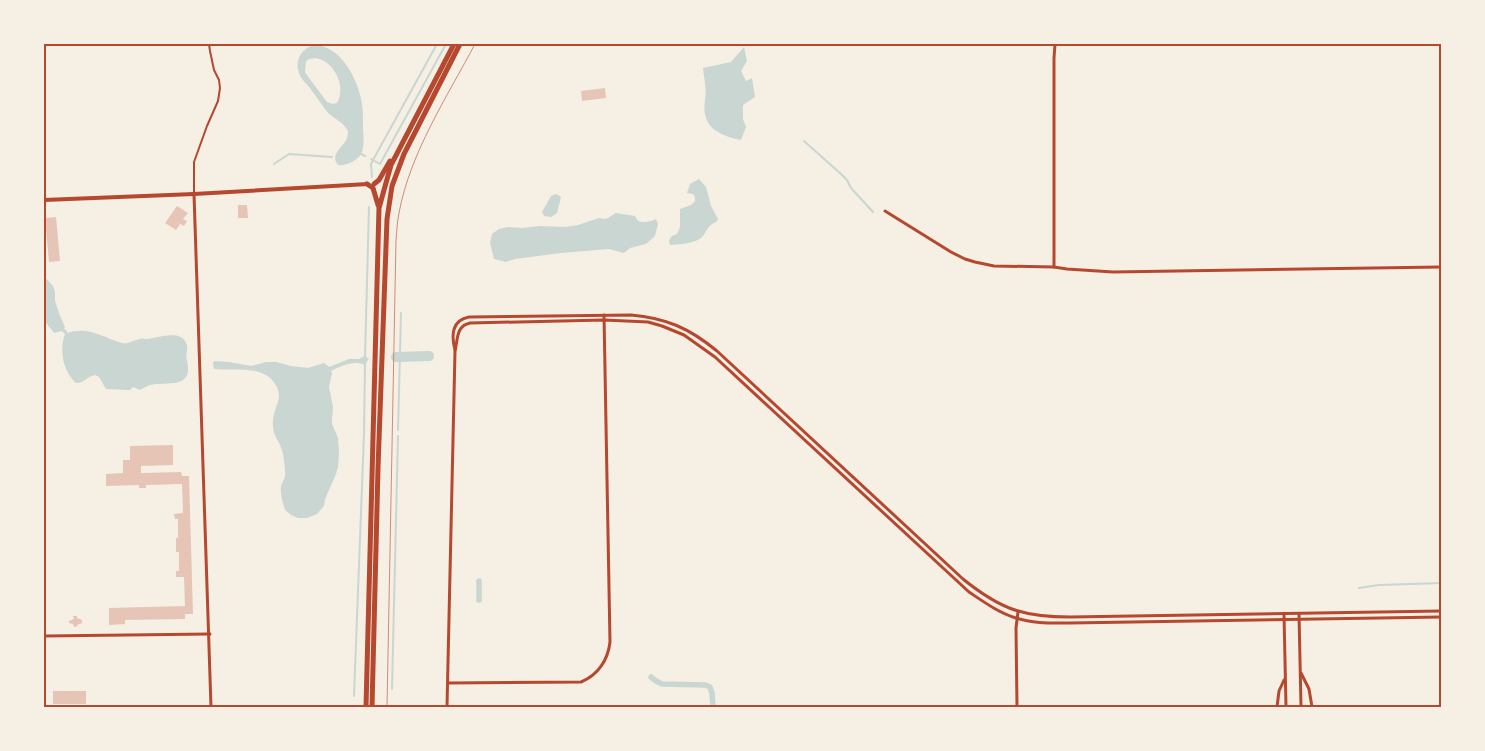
<svg xmlns="http://www.w3.org/2000/svg" width="1485" height="751" font-family="'Sofia Sans Condensed',sans-serif">
	<style>
		.water { fill: #c9d6d2; fill-rule: evenodd }
		.lines { fill: none; stroke-linecap: round; stroke-linejoin: round }
		.stream { stroke: #c9d6d2; stroke-width: 2 }
		.canal { stroke: #c9d6d2; stroke-width: 5.5 }
		.river { stroke: #c9d6d2; stroke-width: 10 }
		.building { fill: #e6c5b7 }
		.service { stroke: #b5482f; stroke-width: 2 }
		.minor { stroke: #b5482f; stroke-width: 3 }
		.tertiary { stroke: #b5482f; stroke-width: 4 }
		.primary { stroke: #b5482f; stroke-width: 5 }
		.tram { stroke: #cf8b77; stroke-width: 1 }
		.neatline { fill: none; stroke: #b5482f; stroke-width: 2 }
	</style>
	<rect width="100%" height="100%" fill="#f6efe4"/>
	<g class="water">
		<path d="M314,45C342,46 358,80 362,104C363,111 363,119 363,127C363,135 365,146 361,154C357,161 346,166 338,165C331,156 339,150 344,143C347,140 348,135 348,131C344,123 335,119 328,113C322,106 318,98 312,91C309,86 305,83 302,79C293,65 298,50 314,45ZM315,58C334,60 347,87 337,103L333,104L327,102L309,78L305,72L306,61L310,59Z"/>
		<path d="M744,47L747,61L741,71L746,81L752,78L755,97L743,105V119L746,127L741,140C717,135 701,126 705,100C707,90 704,78 703,68L731,62Z"/>
		<path d="M699,179L706,187L711,206L718,219L716,222C707,226 708,230 702,237C695,244 680,244 670,245L669,240L672,236L677,234L680,227V209L691,205L695,201V197L693,194L687,193L690,184Z"/>
		<path d="M556,194L561,197L557,213L551,217L544,216L542,212L551,196Z"/>
		<path d="M616,213L635,216L638,221C644,223 650,222 656,219L658,224L655,236L646,244L630,248L624,253L609,249L561,253L515,259L506,262L494,259L490,243L492,234L499,229L508,227L522,228L540,226L566,227L578,225L599,218L604,219L608,218Z"/>
		<path d="M44,276L53,286L55,292V301L60,316L65,327L64,329L67,331V333C89,326 102,337 122,343C127,345 134,340 140,339C144,338 143,339 147,339C157,338 181,329 186,343C189,348 185,355 187,361C194,390 166,381 150,385C147,386 143,388 140,390L133,387L130,390H128L106,389L99,377L95,375C87,376 85,383 76,383C63,371 59,350 65,334L62,331L54,333L44,320Z"/>
		<path d="M366,355L367,358H369L365,365C353,360 342,366 331,371L332,373L329,387L333,407L332,419V424L338,438L339,453L338,467L336,474L325,499L324,506L317,514L307,518H298L291,515L285,510C283,503 280,495 281,487C282,482 286,478 285,473C285,467 284,459 283,454C280,439 272,438 273,421C273,412 279,404 279,395C279,390 276,385 273,381C259,365 233,371 214,369L213,363L214,361L229,362L251,366L266,362H276L291,366L308,368L324,363L329,367L349,359H359Z"/>
	</g>
	<g class="lines">
		<g class="stream">
			<path d="M804,141L841,174L847,180L851,188L873,212"/>
			<path d="M361,154L365,156"/>
			<path d="M371,159L380,164L446,44"/>
			<path d="M274,164L289,154L332,157"/>
			<path d="M372,177L371,164L373,160L437,44"/>
			<path d="M365,357L369,207"/>
			<path d="M398,430L401,313"/>
			<path d="M1359,588L1379,585L1441,583"/>
			<path d="M392,689L398,436"/>
			<path d="M354,696L364,434L365,364"/>
		</g>
		<g class="canal">
			<path d="M479,600V581"/>
			<path d="M651,677L656,681L662,684L705,685L710,687L712,693L713,707"/>
		</g>
		<path class="river" d="M396,357L429,356"/>
	</g>
	<g class="building">
		<path d="M605,88L606,98L582,101L581,91Z"/>
		<path d="M238,205H247L248,218H238Z"/>
		<path d="M177,206L188,213L183,219L187,221L184,226L180,224L176,230L165,223Z"/>
		<path d="M56,217L60,261L49,262L45,218Z"/>
		<path d="M173,445V465L141,466V473L181,472L182,476H189L193,614H185V619L125,620V624L109,625V608L185,606L184,577H176V571H179V552H176V538H178V519H175L174,514L183,513L182,484L146,485V488H139V485L106,486V474L123,473V460H130V446Z"/>
		<path d="M73,616H77V618L82,620V623L77,625L78,626L74,627L73,624L69,623V621L74,619Z"/>
		<rect x="53" y="691" width="33" height="13"/>
	</g>
	<g class="lines">
		<path class="service" d="M194,192V162L207,126L218,101L220,88L219,80L214,70L210,51L209,44"/>
		<g class="minor">
			<path d="M194,194L211,707"/>
			<path d="M885,211L951,252L965,259L975,262L994,266L1054,267L1067,269L1113,272L1441,267"/>
			<path d="M1054,267V58L1055,44"/>
			<path d="M455,350C451,335 452,320 469,317L631,315C666,318 689,328 717,351L963,579C1000,609 1023,617 1070,617L1441,611"/>
			<path d="M1284,614L1286,707"/>
			<path d="M1299,614L1301,707"/>
			<path d="M44,636L210,634"/>
			<path d="M1301,673L1309,689L1312,707"/>
			<path d="M448,683L581,682C598,675 608,660 610,642L604,315"/>
			<path d="M447,707L455,351C458,339 456,326 470,323L604,320L648,322L662,326L684,335L715,357L969,592C984,602 999,613 1016,618C1033,624 1053,623 1070,623L1441,617"/>
			<path d="M1017,707L1016,628L1018,612"/>
			<path d="M1277,707L1279,691L1284,680"/>
		</g>
		<path class="tertiary" d="M44,200L194,194L368,184"/>
		<g class="primary">
			<path d="M367,184L373,188L378,205"/>
			<path d="M374,184L379,180L390,161"/>
			<path d="M366,707L379,208L391,165L454,44"/>
			<path d="M372,707L378,468L387,219L392,186L404,154L460,44"/>
		</g>
		<path class="tram" d="M387,707L396,240C397,231 397,221 399,213C410,153 447,97 475,44"/>
	</g>
	<rect width="1485" height="751" fill="none" stroke="#f6efe4" stroke-width="90"/>
	<rect x="45" y="45" width="1395" height="661" class="neatline"/>
</svg>
